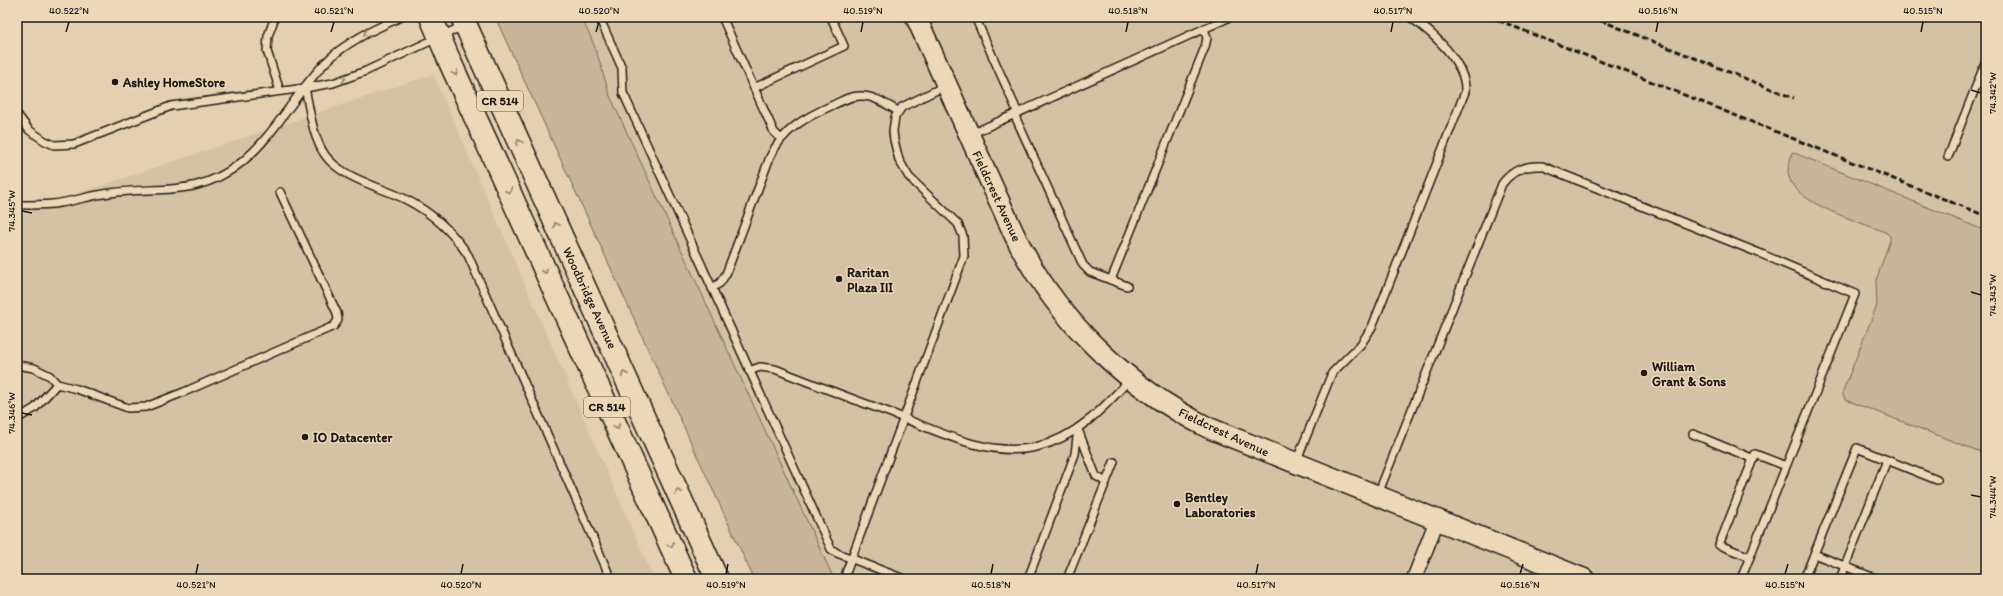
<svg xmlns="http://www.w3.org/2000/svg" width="2003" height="596" font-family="Itim,sans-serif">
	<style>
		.built { fill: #d4c2a4 }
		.green { fill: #c6b59a; stroke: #71685b }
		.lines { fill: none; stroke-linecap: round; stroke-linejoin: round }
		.lane-casing { stroke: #1c1c1c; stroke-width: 10 }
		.street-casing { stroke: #1c1c1c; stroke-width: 17 }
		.secondary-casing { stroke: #1c1c1c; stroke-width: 23 }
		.primary-casing { stroke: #1c1c1c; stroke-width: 25 }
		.lane { stroke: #ecd7b6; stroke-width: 7 }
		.street { stroke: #ecd7b6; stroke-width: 14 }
		.secondary { stroke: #ecd7b6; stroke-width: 20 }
		.primary { stroke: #ecd7b6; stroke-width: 22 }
		.rail { stroke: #1c1c1c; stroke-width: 3; stroke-dasharray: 6 3; stroke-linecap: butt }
		.oneway { stroke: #8e8371 }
		.ticks { fill: none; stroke: #1c1c1c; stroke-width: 1.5 }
		.poi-dot { fill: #1c1c1c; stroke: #ecd7b6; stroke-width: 1.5 }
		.labels { text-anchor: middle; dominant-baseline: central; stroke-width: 3; stroke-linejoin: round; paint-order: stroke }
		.shield { fill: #ecd7b6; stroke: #5a544a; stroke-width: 1 }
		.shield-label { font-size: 12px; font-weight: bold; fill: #1c1c1c }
		.poi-label { font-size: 13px; font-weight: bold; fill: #1c1c1c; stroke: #ecd7b6; text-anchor: start }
		.street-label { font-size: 13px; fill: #1c1c1c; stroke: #ecd7b6 }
		.neatline { fill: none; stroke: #1c1c1c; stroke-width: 1.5 }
		.ticks-label { font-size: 10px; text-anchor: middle; fill: #1c1c1c }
	</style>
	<rect width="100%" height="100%" fill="#e4d0b0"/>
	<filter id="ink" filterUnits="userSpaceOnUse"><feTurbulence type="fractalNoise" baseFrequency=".025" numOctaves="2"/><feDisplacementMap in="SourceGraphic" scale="8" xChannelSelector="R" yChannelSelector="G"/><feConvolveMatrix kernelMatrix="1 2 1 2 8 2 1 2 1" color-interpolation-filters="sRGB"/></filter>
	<g filter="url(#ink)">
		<g class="built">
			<path d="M504,17H1986V579H758Z"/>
			<path d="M433,74L654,579H17V214Z"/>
		</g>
		<g class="green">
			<path d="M495,17H580C597,44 600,66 610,96L834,579H754Z"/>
			<path d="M1792,152L1986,231V454L1846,400L1843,396V391L1877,305L1876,281L1890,240V236L1885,232C1859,221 1797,205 1789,177C1786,170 1791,159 1792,152Z"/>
		</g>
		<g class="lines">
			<defs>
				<g id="lane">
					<path d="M275,17L268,36L267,51L280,91"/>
					<path d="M599,17L622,68L623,93L626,99L831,549L837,553L904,579"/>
					<path d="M722,17L774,132L781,139"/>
					<path d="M975,17L1018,113"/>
					<path d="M305,88C310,110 312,136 325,155C341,178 381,187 405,199C431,212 452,231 468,255L611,579"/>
					<path d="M754,88L844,46L831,17"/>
					<path d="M17,114L29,130L45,141L54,145L74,144L171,106L305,88L333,83L366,71L463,26"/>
					<path d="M1014,114L1083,265L1090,272L1127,286"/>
					<path d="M971,134L1230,17"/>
					<path d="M1948,157L1986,61"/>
					<path d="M17,205C29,205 41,205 53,204C72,202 91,195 110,193C161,186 197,198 242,162C276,134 295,93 326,62C347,41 375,29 401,17"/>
					<path d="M1111,280L1205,47L1207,38L1204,29"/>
					<path d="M712,288L720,283L726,274L770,157C783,129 806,117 833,105C842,101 851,95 862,96C875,96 887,105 898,111"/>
					<path d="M17,365L34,368L50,376L57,384L77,389L128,408L146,407L184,392L334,326L338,320L337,313L280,192"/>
					<path d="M749,371L760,367L775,369C813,384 852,399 891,413C935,430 987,458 1036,447C1076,438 1104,408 1130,379"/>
					<path d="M17,419L35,408L57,384"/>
					<path d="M1079,432L1096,476L1106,482"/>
					<path d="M1693,434L1754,459"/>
					<path d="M1296,462L1332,373L1361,344L1372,327L1465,92C1467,63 1432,32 1410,17"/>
					<path d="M1378,494L1502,184C1512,170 1525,165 1542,166L1759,253L1855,294L1741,579"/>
					<path d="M1814,554L1877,579"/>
					<path d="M1750,557L1719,545L1755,454L1786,466"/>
					<path d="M846,573L964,256L963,236L958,224L909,177L899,160L894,140L893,131L895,117L902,107L945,86"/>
					<path d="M1028,579L1075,454L1078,428"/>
					<path d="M1067,579L1114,462"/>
					<path d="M1804,579L1857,448L1937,480"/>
					<path d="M1840,579L1887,460"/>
				</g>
				<path id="street" d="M1414,579L1437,520"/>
				<path id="secondary" d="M916,17L1014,234C1054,317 1126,387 1209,428L1584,579"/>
				<g id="primary">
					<path d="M431,17L450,62L686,579"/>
					<path d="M462,17L717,579"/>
				</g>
			</defs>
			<use href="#lane" class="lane-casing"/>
			<use href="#street" class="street-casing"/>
			<use href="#secondary" class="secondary-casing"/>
			<use href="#primary" class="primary-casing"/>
			<use href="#lane" class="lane"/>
			<use href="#street" class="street"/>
			<use href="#secondary" class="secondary"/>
			<use href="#primary" class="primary"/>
			<g class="rail">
				<path d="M1490,17L1986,216"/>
				<path d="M1592,17L1794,98"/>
			</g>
		</g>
		<defs><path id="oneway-chevron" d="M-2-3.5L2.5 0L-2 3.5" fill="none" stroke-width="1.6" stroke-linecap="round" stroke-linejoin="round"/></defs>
		<g class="oneway">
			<use href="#oneway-chevron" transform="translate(366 34) rotate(151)"/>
			<use href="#oneway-chevron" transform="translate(455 73) rotate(66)"/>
			<use href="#oneway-chevron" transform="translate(343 79) rotate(-18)"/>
			<use href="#oneway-chevron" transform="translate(519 142) rotate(-115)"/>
			<use href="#oneway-chevron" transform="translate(509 191) rotate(65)"/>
			<use href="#oneway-chevron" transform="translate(556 225) rotate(-115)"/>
			<use href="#oneway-chevron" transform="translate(545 271) rotate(65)"/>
			<use href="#oneway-chevron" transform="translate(624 374) rotate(-115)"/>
			<use href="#oneway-chevron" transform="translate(617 427) rotate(65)"/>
			<use href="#oneway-chevron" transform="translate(678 492) rotate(-114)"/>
			<use href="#oneway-chevron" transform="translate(671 545) rotate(65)"/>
		</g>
	</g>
	<path class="ticks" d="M66,32L69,22M331,32L334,22M596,32L599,22M861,32L863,22M1126,32L1128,22M1391,32L1393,22M1656,32L1658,22M1921,32L1923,22M1971,90L1981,93M22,211L32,213M1971,292L1981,295M22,413L32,415M1971,495L1981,497M196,574L198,564M461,574L463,564M726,574L728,564M991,574L993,564M1256,574L1258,564M1520,574L1523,564M1785,574L1788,564"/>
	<g class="poi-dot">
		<circle cx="115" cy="82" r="4"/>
		<circle cx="839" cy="279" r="4"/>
		<circle cx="1644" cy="373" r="4"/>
		<circle cx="305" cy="437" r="4"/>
		<circle cx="1177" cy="504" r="4"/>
	</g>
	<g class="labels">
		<g class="shield">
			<rect x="477" y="91" width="46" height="20" rx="3"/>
			<rect x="584" y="397" width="46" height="20" rx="3"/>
		</g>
		<g class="shield-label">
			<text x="500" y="101">CR 514</text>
			<text x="607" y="407">CR 514</text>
		</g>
		<g class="poi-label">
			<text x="123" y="82">Ashley HomeStore</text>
			<text x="847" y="272">Raritan<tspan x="847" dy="15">Plaza III</tspan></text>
			<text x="1652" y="366">William<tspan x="1652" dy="15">Grant &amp; Sons</tspan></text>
			<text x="313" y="437">IO Datacenter</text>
			<text x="1185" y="497">Bentley<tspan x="1185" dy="15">Laboratories</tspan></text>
		</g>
		<g class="street-label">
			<text transform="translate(997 196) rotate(65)">Fieldcrest Avenue</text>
			<text transform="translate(590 298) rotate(65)">Woodbridge Avenue</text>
			<text transform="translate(1224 432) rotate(25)">Fieldcrest Avenue</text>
		</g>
	</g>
	<rect width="2003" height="596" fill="none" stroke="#ecd7b6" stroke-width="44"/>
	<rect x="22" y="22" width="1959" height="552" class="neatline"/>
	<g class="ticks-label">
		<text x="69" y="14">40.522°N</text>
		<text x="334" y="14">40.521°N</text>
		<text x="599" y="14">40.520°N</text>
		<text x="863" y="14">40.519°N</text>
		<text x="1128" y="14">40.518°N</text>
		<text x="1393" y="14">40.517°N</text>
		<text x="1658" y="14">40.516°N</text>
		<text x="1923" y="14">40.515°N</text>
		<text transform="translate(1992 93) rotate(-90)" y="4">74.342°W</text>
		<text transform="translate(11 211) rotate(-90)" y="4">74.345°W</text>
		<text transform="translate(1992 295) rotate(-90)" y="4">74.343°W</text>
		<text transform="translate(11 413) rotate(-90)" y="4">74.346°W</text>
		<text transform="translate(1992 497) rotate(-90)" y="4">74.344°W</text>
		<text x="196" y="588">40.521°N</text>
		<text x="461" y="588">40.520°N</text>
		<text x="726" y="588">40.519°N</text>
		<text x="991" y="588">40.518°N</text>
		<text x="1256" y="588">40.517°N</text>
		<text x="1520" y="588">40.516°N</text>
		<text x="1785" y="588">40.515°N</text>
	</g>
</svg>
